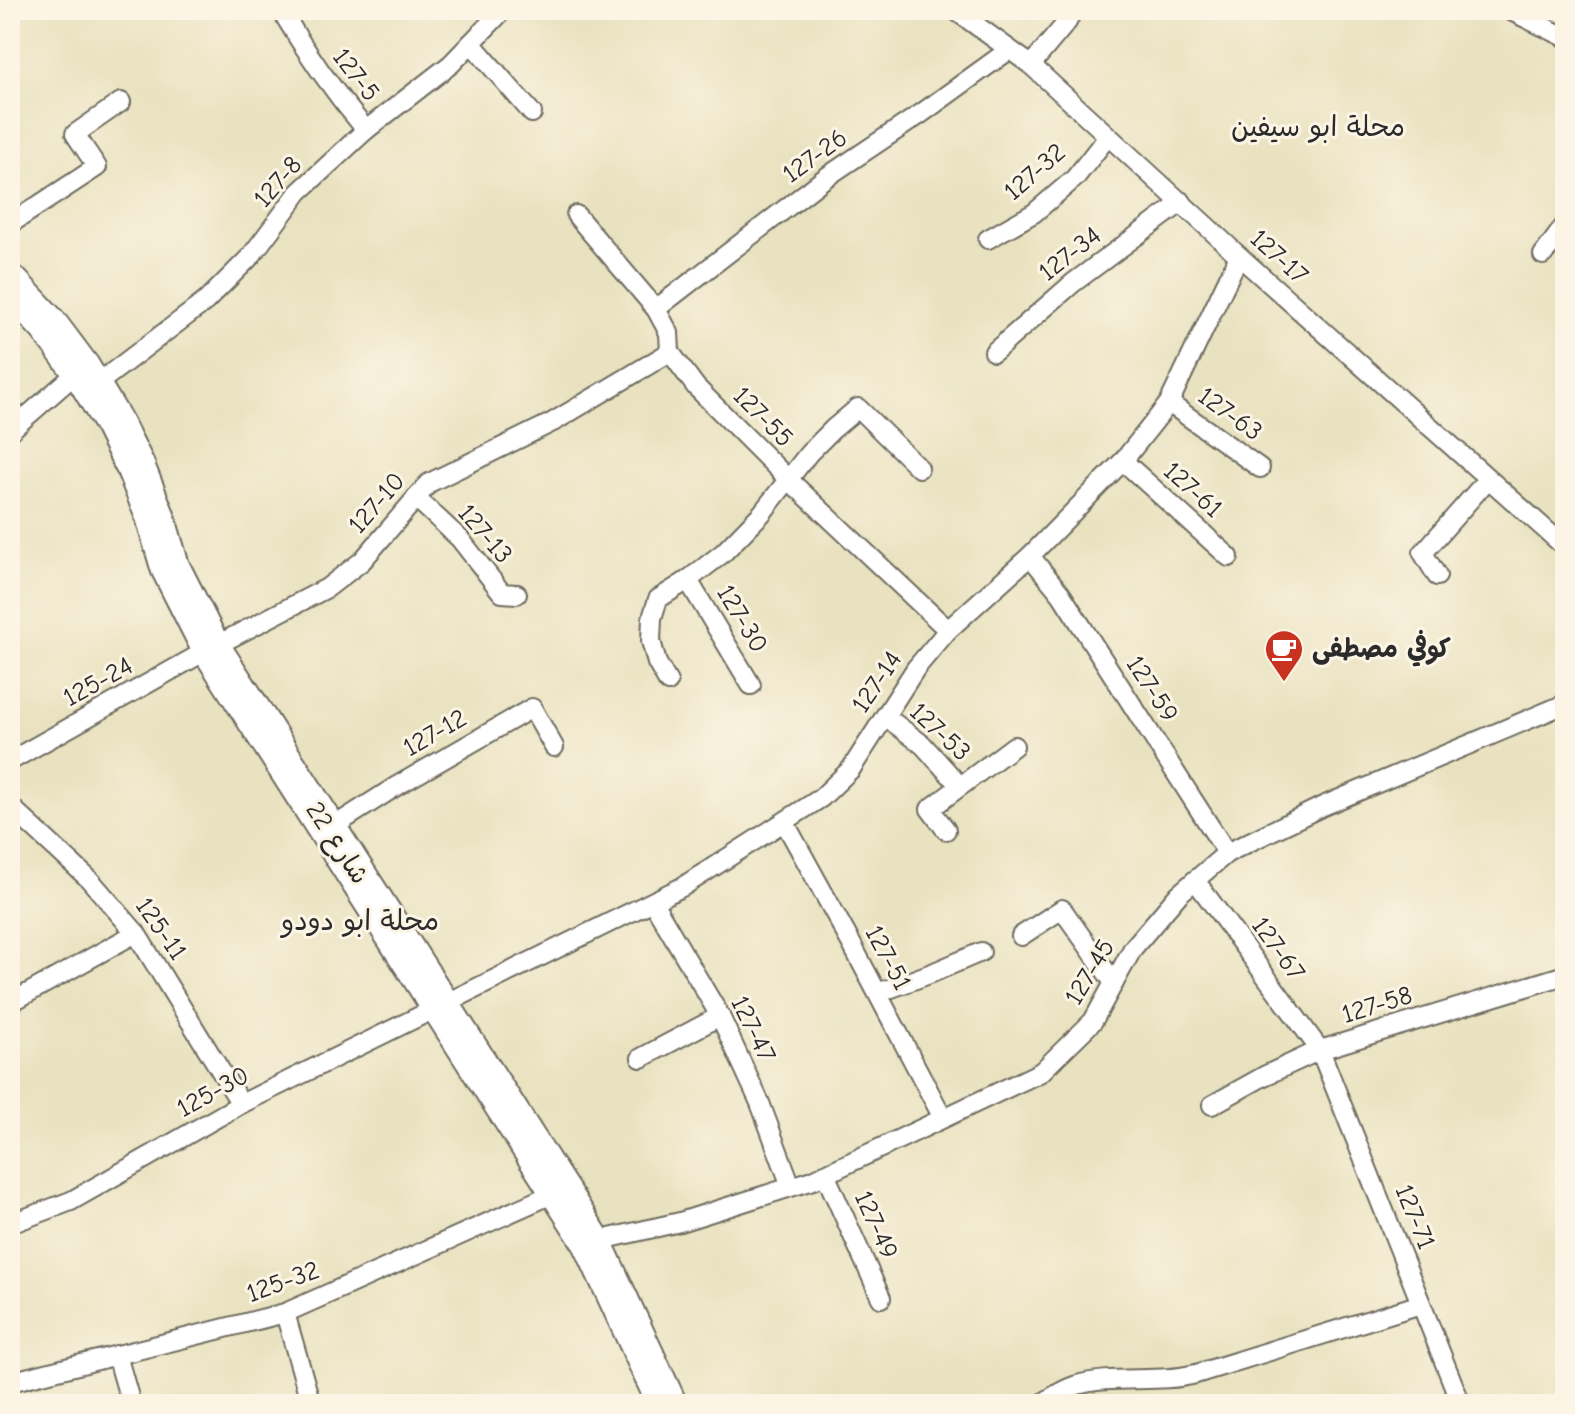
<svg xmlns="http://www.w3.org/2000/svg" width="1575" height="1414" font-family="'Comic Neue','Playpen Sans Arabic',sans-serif">
	<style>
		.lines { fill: none; stroke-linecap: round; stroke-linejoin: round }
		.service-casing { stroke: #6e6b5f; stroke-width: 22 }
		.minor-casing { stroke: #6e6b5f; stroke-width: 42 }
		.service { stroke: #fff; stroke-width: 18 }
		.minor { stroke: #fff; stroke-width: 38 }
		.labels { text-anchor: middle; dominant-baseline: central; stroke-width: 6; stroke-linejoin: round; paint-order: stroke }
		.street-label { font-size: 26px; fill: #2b2b2b; stroke: #fcf5e5 }
		.poi-label { font-size: 26px; font-weight: bold; fill: #2b2b2b; stroke: #fcf5e5; text-anchor: start }
		.neighbourhood-label { font-size: 28px; fill: #2b2b2b; stroke: #fcf5e5 }
	</style>
	<rect width="100%" height="100%" fill="#fcf5e5"/>
	<filter id="ink" filterUnits="userSpaceOnUse"><feTurbulence type="fractalNoise" baseFrequency=".0125" numOctaves="2"/><feDisplacementMap in="SourceGraphic" scale="16" xChannelSelector="R" yChannelSelector="G"/><feConvolveMatrix kernelMatrix="1 2 1 2 8 2 1 2 1" color-interpolation-filters="sRGB"/></filter>
	<filter id="wash" filterUnits="userSpaceOnUse"><feTurbulence type="fractalNoise" baseFrequency=".006" numOctaves="4" result="noise"/><feDisplacementMap in="SourceGraphic" scale="32" xChannelSelector="R" yChannelSelector="G"/><feGaussianBlur stdDeviation="1.8" result="paint"/><feColorMatrix in="noise" values="0 0 0 0 0 0 0 0 0 0 0 0 0 0 0 0 0 1.4 0 .05"/><feComposite in="paint" operator="in"/></filter>
	<g filter="url(#wash)">
		<rect width="100%" height="100%" fill="#e9e2c0"/>
	</g>
	<g filter="url(#ink)">
		<g class="lines">
			<defs>
				<g id="service">
					<path d="M281,10C306,53 334,92 366,130"/>
					<path d="M955,10L1031,65L1239,256L1565,547"/>
					<path d="M1509,10L1565,37"/>
					<path d="M471,43L532,113"/>
					<path d="M1031,65L1067,22L1073,10"/>
					<path d="M576,215L656,309L669,333L670,352L696,387L788,479L948,630"/>
					<path d="M10,224L97,167L75,134L121,102"/>
					<path d="M988,239L1034,213L1075,178L1108,136"/>
					<path d="M1543,255L1565,225"/>
					<path d="M656,309L825,178L922,113L1009,50"/>
					<path d="M994,352L1073,283L1182,202"/>
					<path d="M93,387L206,301L251,256L299,192L366,130L451,64L503,10"/>
					<path d="M1169,403L1260,468"/>
					<path d="M10,431L81,369"/>
					<path d="M1123,461L1229,557"/>
					<path d="M416,498L460,539L502,593L517,594"/>
					<path d="M1030,556L1061,594L1227,853"/>
					<path d="M1437,576L1423,553L1488,479"/>
					<path d="M688,580L751,685"/>
					<path d="M668,682L657,663L651,641L652,618L658,599L688,580L723,553L762,513L809,453L833,429L858,408L919,468"/>
					<path d="M885,716L923,745L960,786"/>
					<path d="M10,761L211,648L327,588L362,561L429,483L553,422L670,352"/>
					<path d="M10,806L90,880L136,933L241,1104"/>
					<path d="M785,823L851,943L943,1118"/>
					<path d="M328,830L395,787L532,708L554,747"/>
					<path d="M946,830L930,809L1014,746"/>
					<path d="M1195,880L1320,1050L1461,1404"/>
					<path d="M653,902L720,1016L760,1103L791,1186"/>
					<path d="M1021,936L1062,909L1114,983"/>
					<path d="M878,993L932,973L981,952"/>
					<path d="M10,1003L136,933"/>
					<path d="M641,1058L720,1016"/>
					<path d="M1212,1105L1264,1076L1320,1050L1565,975"/>
					<path d="M825,1174L881,1298"/>
					<path d="M10,1224L71,1201L241,1104L682,887L821,798L851,769L916,668L948,630L1030,556L1123,461L1169,403L1239,256"/>
					<path d="M592,1242L680,1222L813,1180L1041,1072L1093,1021L1133,948L1179,894L1227,853L1323,806L1565,704"/>
					<path d="M285,1313L311,1404"/>
					<path d="M117,1355L131,1404"/>
					<path d="M10,1382L285,1313L559,1191"/>
					<path d="M1046,1401C1054,1396 1064,1389 1074,1386C1111,1374 1157,1384 1196,1374L1421,1304"/>
				</g>
				<path id="minor" d="M10,284L48,325L81,369L114,424L135,466L155,516L170,567L211,648L592,1242L667,1404"/>
			</defs>
			<use href="#service" class="service-casing"/>
			<use href="#minor" class="minor-casing"/>
			<use href="#service" class="service"/>
			<use href="#minor" class="minor"/>
		</g>
	</g>
	<defs>
		<symbol id="cafe-pin" viewBox="-11 -11 22 30"><path d="M0 17L-7.5 6A9.5 9.5 0 1 1 7.5 6Z" fill="#c8321e" stroke="#fcf5e5"/><path d="M-5.5-4.5H6V0H3Q3 3.5 0 3.5H-2.5Q-5.5 3.5-5.5 0ZM3-3.2v2h1.7v-2ZM-6 4.5H4V6H-6Z" fill="#fff"/></symbol>
	</defs>
	<g fill-rule="evenodd">
		<use href="#cafe-pin" x="1262" y="627" width="44" height="60"/>
	</g>
	<g class="labels">
		<g class="street-label">
			<text transform="translate(356 75) rotate(52)">127-5</text>
			<text transform="translate(815 156) rotate(-36)">127-26</text>
			<text transform="translate(1035 172) rotate(-41)">127-32</text>
			<text transform="translate(278 182) rotate(-49)">127-8</text>
			<text transform="translate(1070 254) rotate(-38)">127-34</text>
			<text transform="translate(1279 257) rotate(42)">127-17</text>
			<text transform="translate(1230 414) rotate(36)">127-63</text>
			<text transform="translate(763 417) rotate(45)">127-55</text>
			<text transform="translate(1193 490) rotate(42)">127-61</text>
			<text transform="translate(377 503) rotate(-49)">127-10</text>
			<text transform="translate(485 534) rotate(49)">127-13</text>
			<text transform="translate(742 619) rotate(59)">127-30</text>
			<text transform="translate(98 682) rotate(-29)">125-24</text>
			<text transform="translate(877 682) rotate(-56)">127-14</text>
			<text transform="translate(1152 689) rotate(57)">127-59</text>
			<text transform="translate(940 732) rotate(43)">127-53</text>
			<text transform="translate(435 733) rotate(-30)">127-12</text>
			<text transform="translate(337 843) rotate(57)">شارع 22</text>
			<text transform="translate(161 929) rotate(55)">125-11</text>
			<text transform="translate(1278 949) rotate(54)">127-67</text>
			<text transform="translate(888 958) rotate(62)">127-51</text>
			<text transform="translate(1090 972) rotate(-59)">127-45</text>
			<text transform="translate(1377 1005) rotate(-17)">127-58</text>
			<text transform="translate(753 1029) rotate(64)">127-47</text>
			<text transform="translate(213 1092) rotate(-29)">125-30</text>
			<text transform="translate(1415 1217) rotate(68)">127-71</text>
			<text transform="translate(876 1225) rotate(66)">127-49</text>
			<text transform="translate(283 1282) rotate(-20)">125-32</text>
		</g>
		<g class="poi-label">
			<text x="1312" y="649">كوفي مصطفى</text>
		</g>
		<g class="neighbourhood-label">
			<text x="1318" y="127">محلة ابو سيفين</text>
			<text x="360" y="921">محلة ابو دودو</text>
		</g>
	</g>
	<rect width="1575" height="1414" fill="none" stroke="#fcf5e5" stroke-width="40"/>
</svg>
